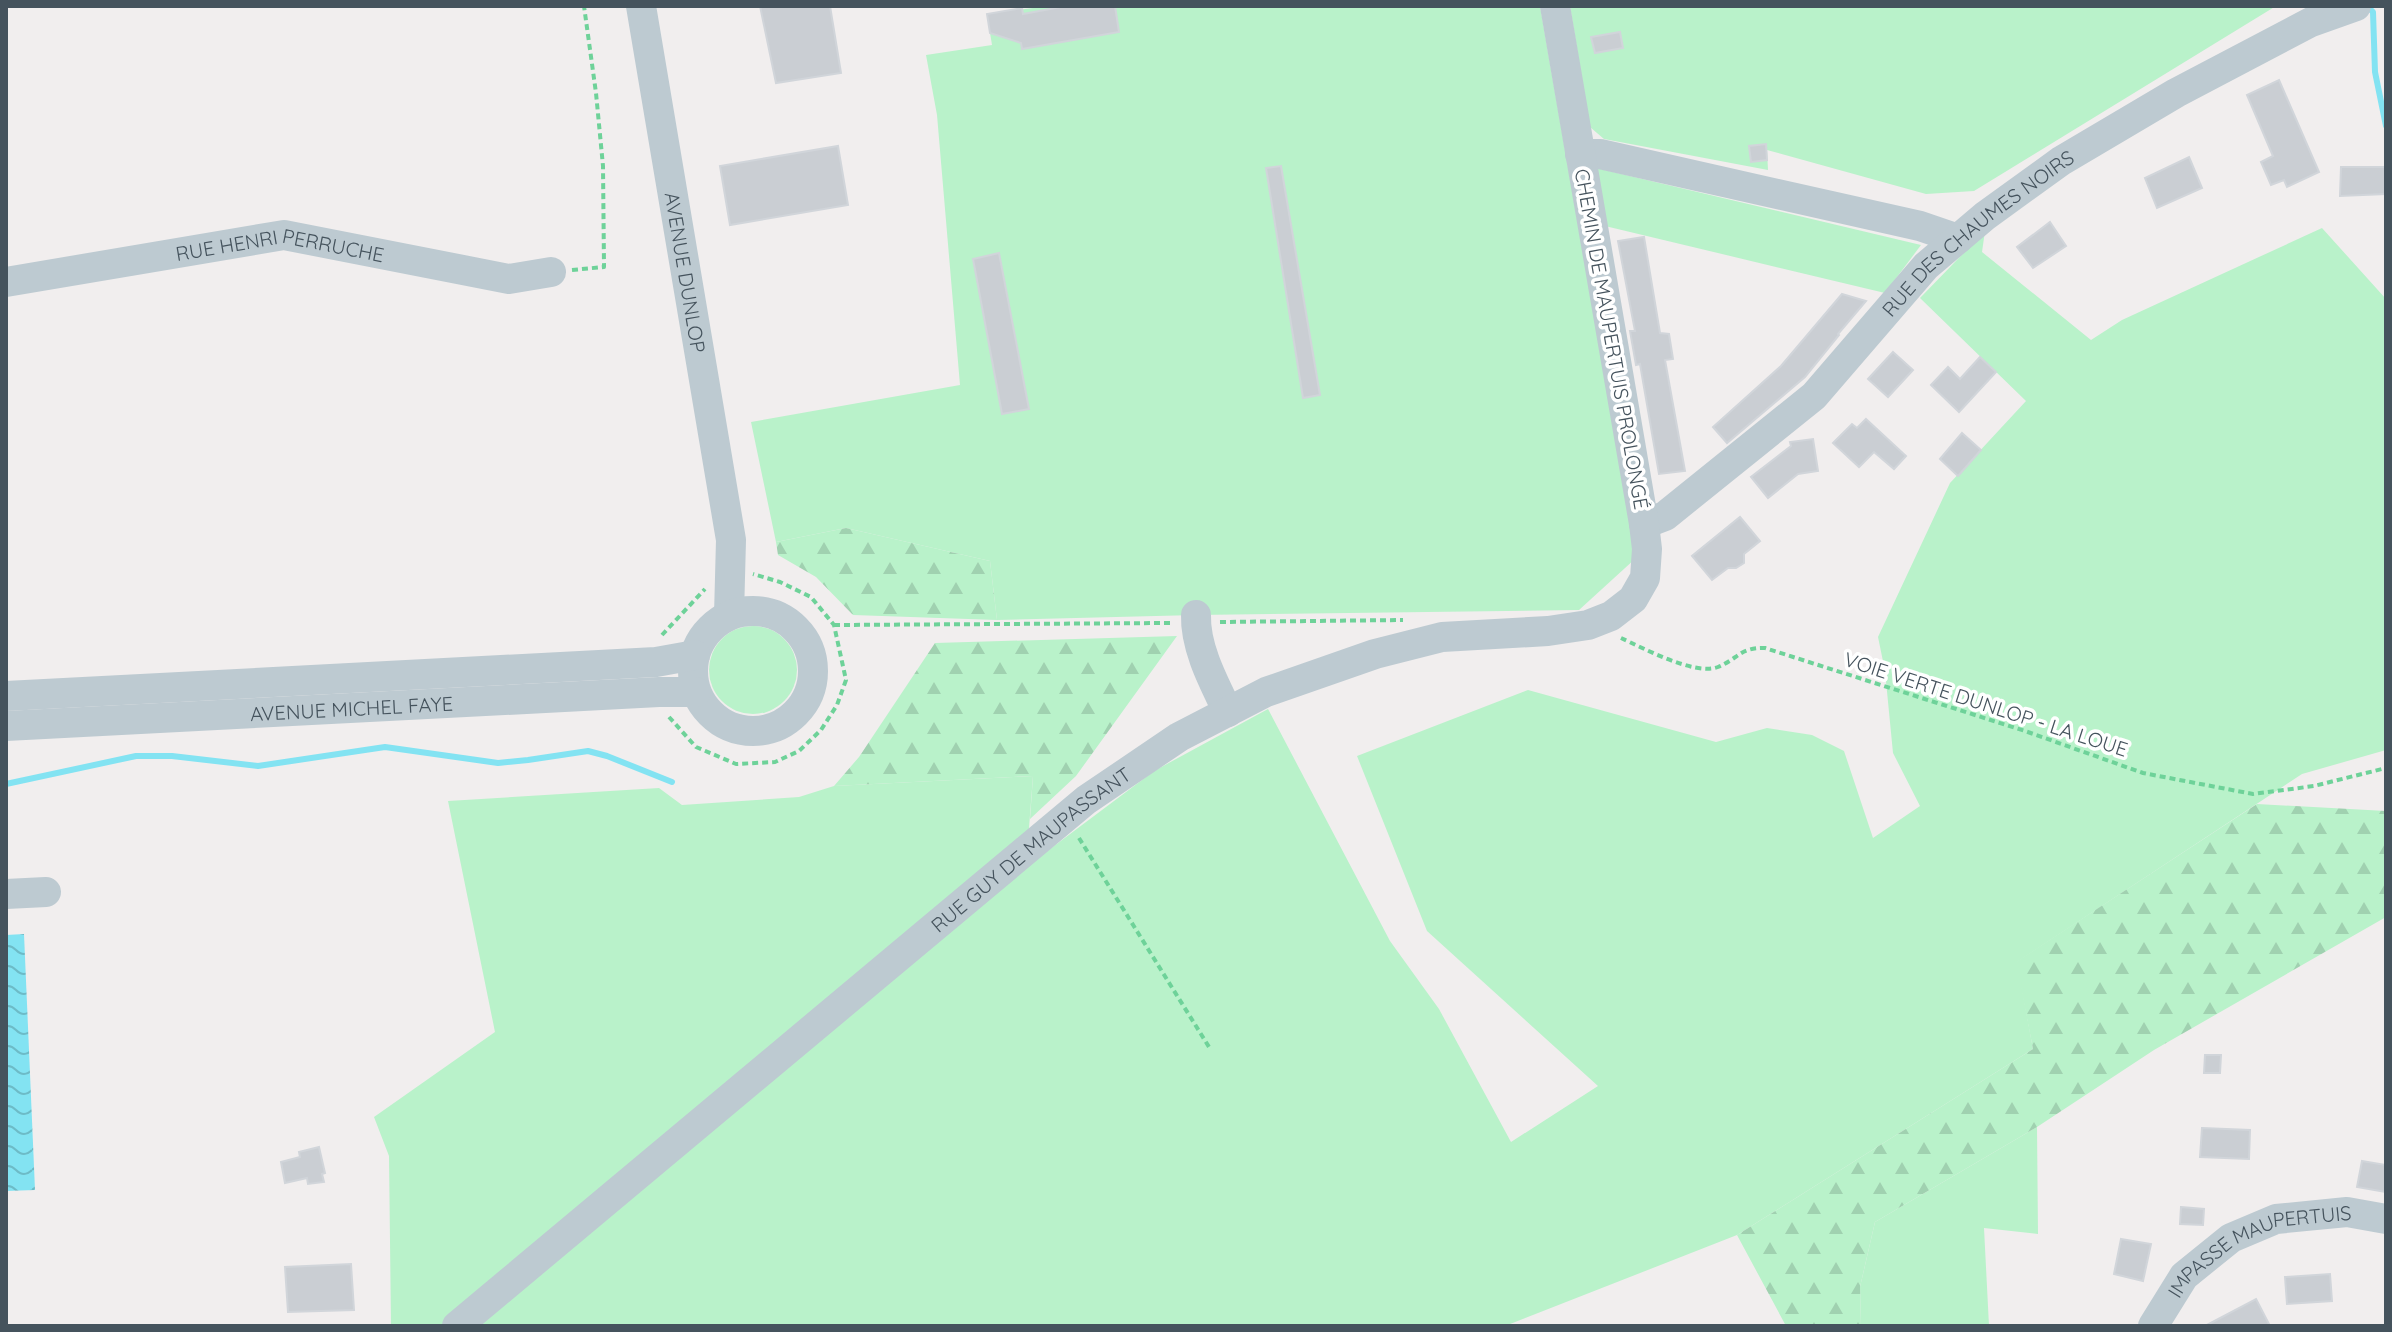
<svg xmlns="http://www.w3.org/2000/svg" width="2392" height="1332" font-family="Quicksand,sans-serif">
	<style>
		.green { fill: #b9f2ca }
		.forest { fill: url(#forest-firs) }
		.water { fill: url(#water-waves) }
		.lines { fill: none; stroke-linecap: round; stroke-linejoin: round }
		.stream { stroke: #83e3f2; stroke-width: 6 }
		.building { fill: #caced3; stroke: #d1d5da; stroke-width: 2 }
		.path { stroke: #6ed299; stroke-width: 4; stroke-dasharray: 6 4; stroke-linecap: butt }
		.minor { stroke: #bdcad1; stroke-width: 30 }
		.labels { text-anchor: middle; dominant-baseline: central; stroke-width: 7; stroke-linejoin: round; paint-order: stroke }
		.street-label { font-size: 20px; fill: #45535d; stroke: #fff }
	</style>
	<defs>
		<pattern id="forest-firs" width="22" height="20" patternUnits="userSpaceOnUse" patternTransform="scale(2)"><rect width="22" height="20" fill="#b9f2ca"/><path d="M5 1l3.5 6h-7zM16 11l3.5 6h-7z" fill="#a0d1b0"/></pattern>
		<pattern id="water-waves" width="16" height="10" patternUnits="userSpaceOnUse" patternTransform="scale(2)"><rect width="16" height="10" fill="#83e3f2"/><path d="M0 5q4-4 8 0t8 0" fill="none" stroke="#6dbbc7"/></pattern>
	</defs>
	<rect width="100%" height="100%" fill="#f1eeee"/>
	<g class="green">
		<path d="M1048,6H1540L1636,558L1579,610L1196,615L997,620L990,561L846,528L776,542L751,422L960,385L937,115L926,55L992,45L987,14Z"/>
		<path d="M1570,6H2276L1974,191L1926,194L1767,150L1768,170L1604,139L1590,127Z"/>
		<path d="M1596,168L1921,245L1885,293L1605,226Z"/>
		<path d="M2322,228L2386,299V750L2302,774L2017,962L2033,1049L1737,1235L1505,1326H391L389,1156L374,1117L495,1032L448,801L659,788L682,805L799,797L834,786L1033,776L1026,867L1154,771L1268,709L1390,941L1439,1009L1511,1142L1598,1086L1427,931L1357,756L1528,690L1716,742L1767,728L1812,735L1844,751L1873,838L1920,806L1893,753L1885,671L1878,637L1950,483L2026,401L1920,298L1985,231L1982,252L2091,340L2122,320Z"/>
		<circle cx="753" cy="670" r="44"/>
		<path d="M2037,1127L2038,1234L1984,1228L1989,1326H1861L1860,1287L1875,1222Z"/>
	</g>
	<g class="forest">
		<path d="M846,528L990,561L997,620L853,615L816,577L778,555L776,542Z"/>
		<path d="M1177,636L1076,776L1030,819L1033,776L834,786L859,757L935,643Z"/>
		<path d="M2257,804L2386,811V917L2154,1050L2037,1127L1875,1222L1860,1287L1861,1326H1786L1737,1235L2033,1049L2016,962Z"/>
	</g>
	<path class="water" d="M24,934L35,1190L6,1191V935Z"/>
	<g class="lines">
		<g class="stream">
			<path d="M2367,6L2373,12L2375,72L2386,126"/>
			<path d="M6,784L136,756H172L258,766L385,747L498,763L528,760L588,751L607,756L672,782"/>
		</g>
	</g>
	<g class="building">
		<path d="M760,6H830L841,73L776,83Z"/>
		<path d="M1066,6H1115L1119,32L1022,49L1021,43L990,33L987,14L1022,8L1023,14Z"/>
		<path d="M1620,32L1623,48L1595,53L1591,37Z"/>
		<path d="M2279,80L2319,172L2287,187L2284,180L2271,185L2261,162L2273,156L2247,95Z"/>
		<path d="M1766,144L1767,160L1751,162L1749,146Z"/>
		<path d="M838,146L848,205L730,225L720,166Z"/>
		<path d="M2189,157L2202,188L2157,208L2145,178Z"/>
		<path d="M1281,166L1320,395L1303,398L1266,168Z"/>
		<path d="M2341,167H2386V194L2340,196Z"/>
		<path d="M2050,222L2066,246L2033,268L2017,247Z"/>
		<path d="M1644,237L1660,333L1669,334L1673,359L1665,360L1685,471L1659,474L1640,364L1636,365L1630,331H1635L1618,241Z"/>
		<path d="M999,253L1029,409L1002,414L973,259Z"/>
		<path d="M1842,294L1866,301L1838,334L1839,335L1805,377L1727,443L1713,427L1781,366Z"/>
		<path d="M1893,352L1913,370L1888,397L1868,379Z"/>
		<path d="M1980,357L1996,372L1959,412L1931,385L1948,367L1960,379Z"/>
		<path d="M1866,419L1906,456L1894,469L1874,452L1859,467L1833,443L1852,424L1857,428Z"/>
		<path d="M1962,433L1981,450L1958,476L1940,459Z"/>
		<path d="M1813,439L1818,471L1798,474L1768,498L1751,477L1791,446L1790,442Z"/>
		<path d="M1740,517L1760,541L1744,554V563L1736,568H1728L1712,580L1692,556Z"/>
		<path d="M2205,1055H2221L2220,1073H2204Z"/>
		<path d="M2202,1128L2250,1130L2249,1159L2200,1157Z"/>
		<path d="M319,1147L325,1173L322,1174L324,1182L308,1184L307,1178L285,1183L281,1162L300,1157L299,1152Z"/>
		<path d="M2362,1161L2386,1165V1192L2357,1187Z"/>
		<path d="M2181,1207L2204,1209L2203,1225L2180,1224Z"/>
		<path d="M2121,1239L2151,1244L2143,1281L2114,1274Z"/>
		<path d="M351,1264L354,1310L288,1312L285,1267Z"/>
		<path d="M2330,1274L2332,1301L2287,1304L2285,1277Z"/>
		<path d="M2256,1299L2270,1326H2205Z"/>
	</g>
	<g class="lines">
		<g class="path">
			<path d="M572,270L604,267L603,166L596,93L584,6"/>
			<path d="M1220,622L1403,620"/>
			<path d="M834,625L1171,623"/>
			<path d="M662,635L705,589"/>
			<path d="M1621,638C1643,648 1695,676 1718,667C1738,659 1740,647 1765,648L2025,731L2143,773L2253,794L2314,786L2386,768"/>
			<path d="M669,717L696,747L736,764L775,762L799,751L821,730L837,705L846,680L834,625L811,597L780,582L753,574"/>
			<path d="M1079,838L1209,1047"/>
		</g>
		<g class="minor">
			<path id="s1" d="M641,6L731,540L729,615"/>
			<path d="M1580,154H1600L1920,226L1958,239"/>
			<path id="s2" d="M6,282L284,235L509,279L551,272"/>
			<path id="s3" d="M1644,524L1665,516L1814,396L1926,266L1985,216L2061,161L2176,93L2311,22L2356,6"/>
			<circle cx="753" cy="671" r="60"/>
			<path d="M1196,615C1195,648 1214,683 1228,712"/>
			<path d="M6,696L656,662L695,655"/>
			<path id="s4" d="M6,726L659,692H696"/>
			<path d="M6,894L46,892"/>
			<path id="s5" d="M457,1326L1086,800L1179,737L1266,692L1375,654L1442,637L1548,631L1588,625L1611,616L1633,599L1645,578L1647,549L1644,524L1555,6"/>
			<path id="s6" d="M2153,1326L2184,1276L2231,1238L2276,1219L2347,1212L2386,1219"/>
		</g>
	</g>
	<g class="labels">
		<g class="street-label">
			<text stroke="none"><textPath href="#s3" startOffset="446">RUE DES CHAUMES NOIRS</textPath></text>
			<text stroke="none"><textPath href="#s2" startOffset="278">RUE HENRI PERRUCHE</textPath></text>
			<text stroke="none"><textPath href="#s1" startOffset="270">AVENUE DUNLOP</textPath></text>
			<text transform="translate(1612 339) rotate(80)">CHEMIN DE MAUPERTUIS PROLONGÉ</text>
			<text transform="translate(1986 704) rotate(18)">VOIE VERTE DUNLOP - LA LOUE</text>
			<text stroke="none"><textPath href="#s4" startOffset="346">AVENUE MICHEL FAYE</textPath></text>
			<text stroke="none"><textPath href="#s5" startOffset="746">RUE GUY DE MAUPASSANT</textPath></text>
			<text stroke="none"><textPath href="#s6" startOffset="140">IMPASSE MAUPERTUIS</textPath></text>
		</g>
	</g>
	<rect width="2392" height="1332" fill="none" stroke="#45535d" stroke-width="16"/>
</svg>
